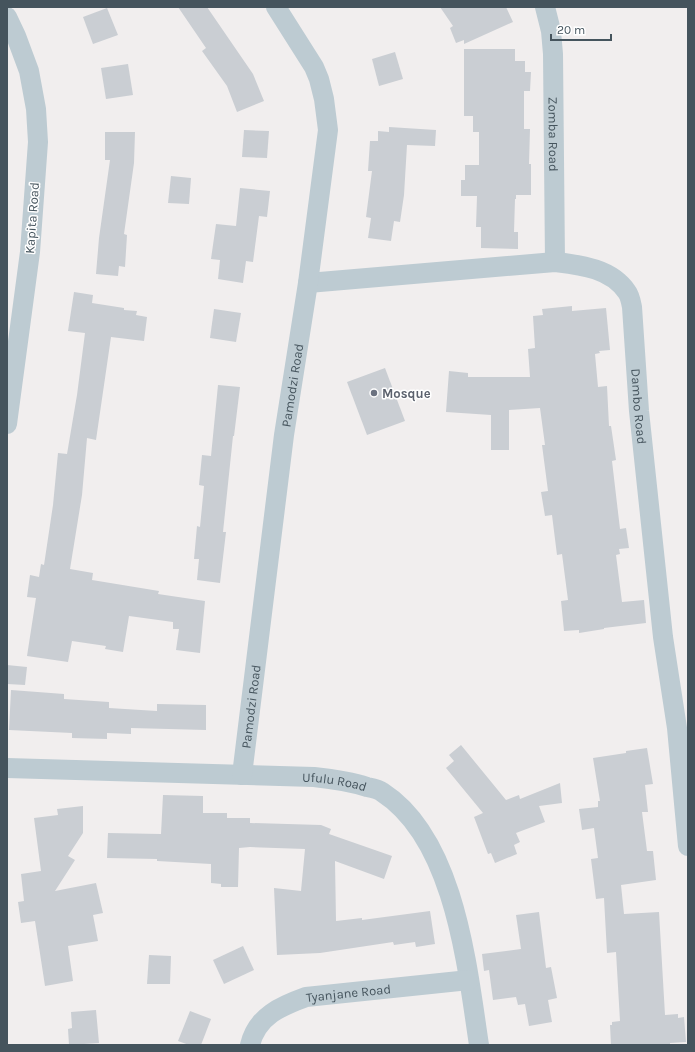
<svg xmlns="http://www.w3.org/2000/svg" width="695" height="1052" font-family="Karla,sans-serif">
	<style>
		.building { fill: #caced3 }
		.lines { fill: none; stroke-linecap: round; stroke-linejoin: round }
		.minor { stroke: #bdcbd2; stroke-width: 20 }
		.worship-dot { fill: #6b7280; stroke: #fff; stroke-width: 1.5 }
		.labels { text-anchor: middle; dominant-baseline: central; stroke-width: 3; stroke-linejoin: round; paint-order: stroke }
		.street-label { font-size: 13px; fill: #45545d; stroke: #fff }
		.worship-label { font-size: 13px; font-weight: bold; fill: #5b616d; stroke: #fff; text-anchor: start }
	</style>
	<rect width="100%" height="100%" fill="#f1eeee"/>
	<g class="building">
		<path d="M178,7H207L253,74L264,101L237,112L227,86L202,51L206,48Z"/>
		<path d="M440,7H506L513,22L464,44V40L456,43L450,28L453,26Z"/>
		<path d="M107,8L118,35L93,44L83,17Z"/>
		<path d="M464,49H515V61H525V72H531L530,91H524V129H530L529,164H531V195H516V199H515L514,232H518V249L481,248V227H476L477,196H461V180H465V165H479V132H473V116H464Z"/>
		<path d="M395,52L403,79L379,86L372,59Z"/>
		<path d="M128,64L133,95L106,99L101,68Z"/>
		<path d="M389,127L436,130L435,146L407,145L404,195L400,222L394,221L391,241L368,238L371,218L366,217L372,171H368L370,141H378V131L389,132Z"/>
		<path d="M244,130L269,131L267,158L242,157Z"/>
		<path d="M105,132H135L134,163L124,234L127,235L125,267L119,266L118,276L96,274L99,238L110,160H105Z"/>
		<path d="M171,176L191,178L189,204L168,203Z"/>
		<path d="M240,188L270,191L267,217L259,216L253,262L246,261L243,283L218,279L220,260L211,259L216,224L236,226Z"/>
		<path d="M74,292L93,295L92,303L124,308V310L137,311L136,315L147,317L144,341L111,337L96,440L87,438L82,495L70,569L93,573L92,580L159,591L158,594L205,601L200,653L176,650L179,629H173V622L129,616L123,652L105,649L106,646L72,641L68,662L27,656L36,598L27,597L30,575L39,577L41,564L44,565L53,505L58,453L67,454L77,395L85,333L68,331Z"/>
		<path d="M572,306V311L606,308L610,350L599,351L600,353L595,354L598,387L607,386L609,426H611L616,460L612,461L620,529L626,528L629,548L619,549L620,554L616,555L622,602L644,600L646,623L604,628V629L579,633V630L564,631L561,601L568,600L562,554L557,555L552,515L545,516L541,492L548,491L542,445H545L540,408L509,410V450H491V415L446,412L449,371L468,373V377H530L528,349L535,348L533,316L543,315L542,309Z"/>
		<path d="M214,309L241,313L236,342L210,338Z"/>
		<path d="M385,368L405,421L367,435L347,382Z"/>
		<path d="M218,385L240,387L234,436H233L223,532H226L220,583L197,580L199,559H194L197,526L200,527L204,486L199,485L202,455L211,456Z"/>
		<path d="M7,665L27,667L25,685L7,684Z"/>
		<path d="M11,690L64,694V699L109,702V708L157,711V704L206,705V730L131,728V734L107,733V739L72,738V733L9,730Z"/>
		<path d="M461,745L506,800L519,795L520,799L560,783L562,803L539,806L545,822L516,833L520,842L514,845L517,854L495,863L491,853L488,854L474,817L483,813L446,768L454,761L449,755Z"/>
		<path d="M647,748L653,784L645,785L648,812H642L647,851H653L656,880L621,885L624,914L659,912L665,1015L678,1014V1018L684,1017L686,1042L670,1043V1045H611L610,1025H612V1022L620,1021L616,952L607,953L604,898L596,899L591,859L598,858L594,828L582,830L579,809L598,807V801H600L593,758L626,753V751Z"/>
		<path d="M163,795L203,796V813H227V818H250V823L321,825L331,829L329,834L392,856L384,879L335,861L336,921L362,918V920L430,911L435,944L416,947L415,942L394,945L393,942L320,953L277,955L274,888L301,891L305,849L250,847L239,848L238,887H221V884L211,883V864L157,861V859L107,858L108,833L161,834Z"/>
		<path d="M83,806V833L68,856L75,860L55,891L96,883L103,913L93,915L98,941L68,946L73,981L45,986L35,921L21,923L18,902L24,901L21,874L41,871L34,818L58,815L57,809Z"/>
		<path d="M539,912L546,968L551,967L557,998L548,1000L552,1022L529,1026L525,1004L518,1005L516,997L493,1000L489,970L484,971L482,954L521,949L516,915Z"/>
		<path d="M243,946L254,970L224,984L213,960Z"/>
		<path d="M149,955L171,956L170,984H147Z"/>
		<path d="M96,1010L99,1043L69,1045L68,1029L72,1028L71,1012Z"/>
		<path d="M190,1011L211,1019L201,1045H189L178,1041Z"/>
	</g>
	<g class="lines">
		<g class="minor">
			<path id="s1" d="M545,7L551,31L553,54L555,262"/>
			<path d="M7,17L16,36L29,71L36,109L38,142L30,252L7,424"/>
			<path id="s2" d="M308,283L555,262C580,265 611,268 627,292C630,296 631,302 632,307L639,411L663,637L677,728L688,846"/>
			<path id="s3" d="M7,768L314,777C333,779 349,781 367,787C372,788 378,789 382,792C455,839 467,966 479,1045"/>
			<path id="s4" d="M242,775L284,435L308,283L328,130L324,99L319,79L314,67L276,7"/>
			<path id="s5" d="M250,1045C257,1016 281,1006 306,997L469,980"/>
		</g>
	</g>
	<circle class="worship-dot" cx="374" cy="393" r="4"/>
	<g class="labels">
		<g class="street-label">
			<text stroke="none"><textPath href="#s1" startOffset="128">Zomba Road</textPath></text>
			<text transform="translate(32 218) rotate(-86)">Kapita Road</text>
			<text stroke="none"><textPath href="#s4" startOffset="393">Pamodzi Road</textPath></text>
			<text stroke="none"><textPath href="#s2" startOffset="444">Dambo Road</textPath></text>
			<text stroke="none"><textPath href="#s4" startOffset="69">Pamodzi Road</textPath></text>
			<text stroke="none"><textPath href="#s3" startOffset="328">Ufulu Road</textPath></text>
			<text stroke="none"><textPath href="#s5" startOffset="120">Tyanjane Road</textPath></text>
		</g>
		<g class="worship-label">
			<text x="382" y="393">Mosque</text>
		</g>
	</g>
	<rect width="695" height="1052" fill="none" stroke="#45545d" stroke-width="16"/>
	<path d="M551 34v6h60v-6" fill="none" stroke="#45545d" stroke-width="2"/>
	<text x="557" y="34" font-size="12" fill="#45545d" stroke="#ffffff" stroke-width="3" paint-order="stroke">20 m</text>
</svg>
